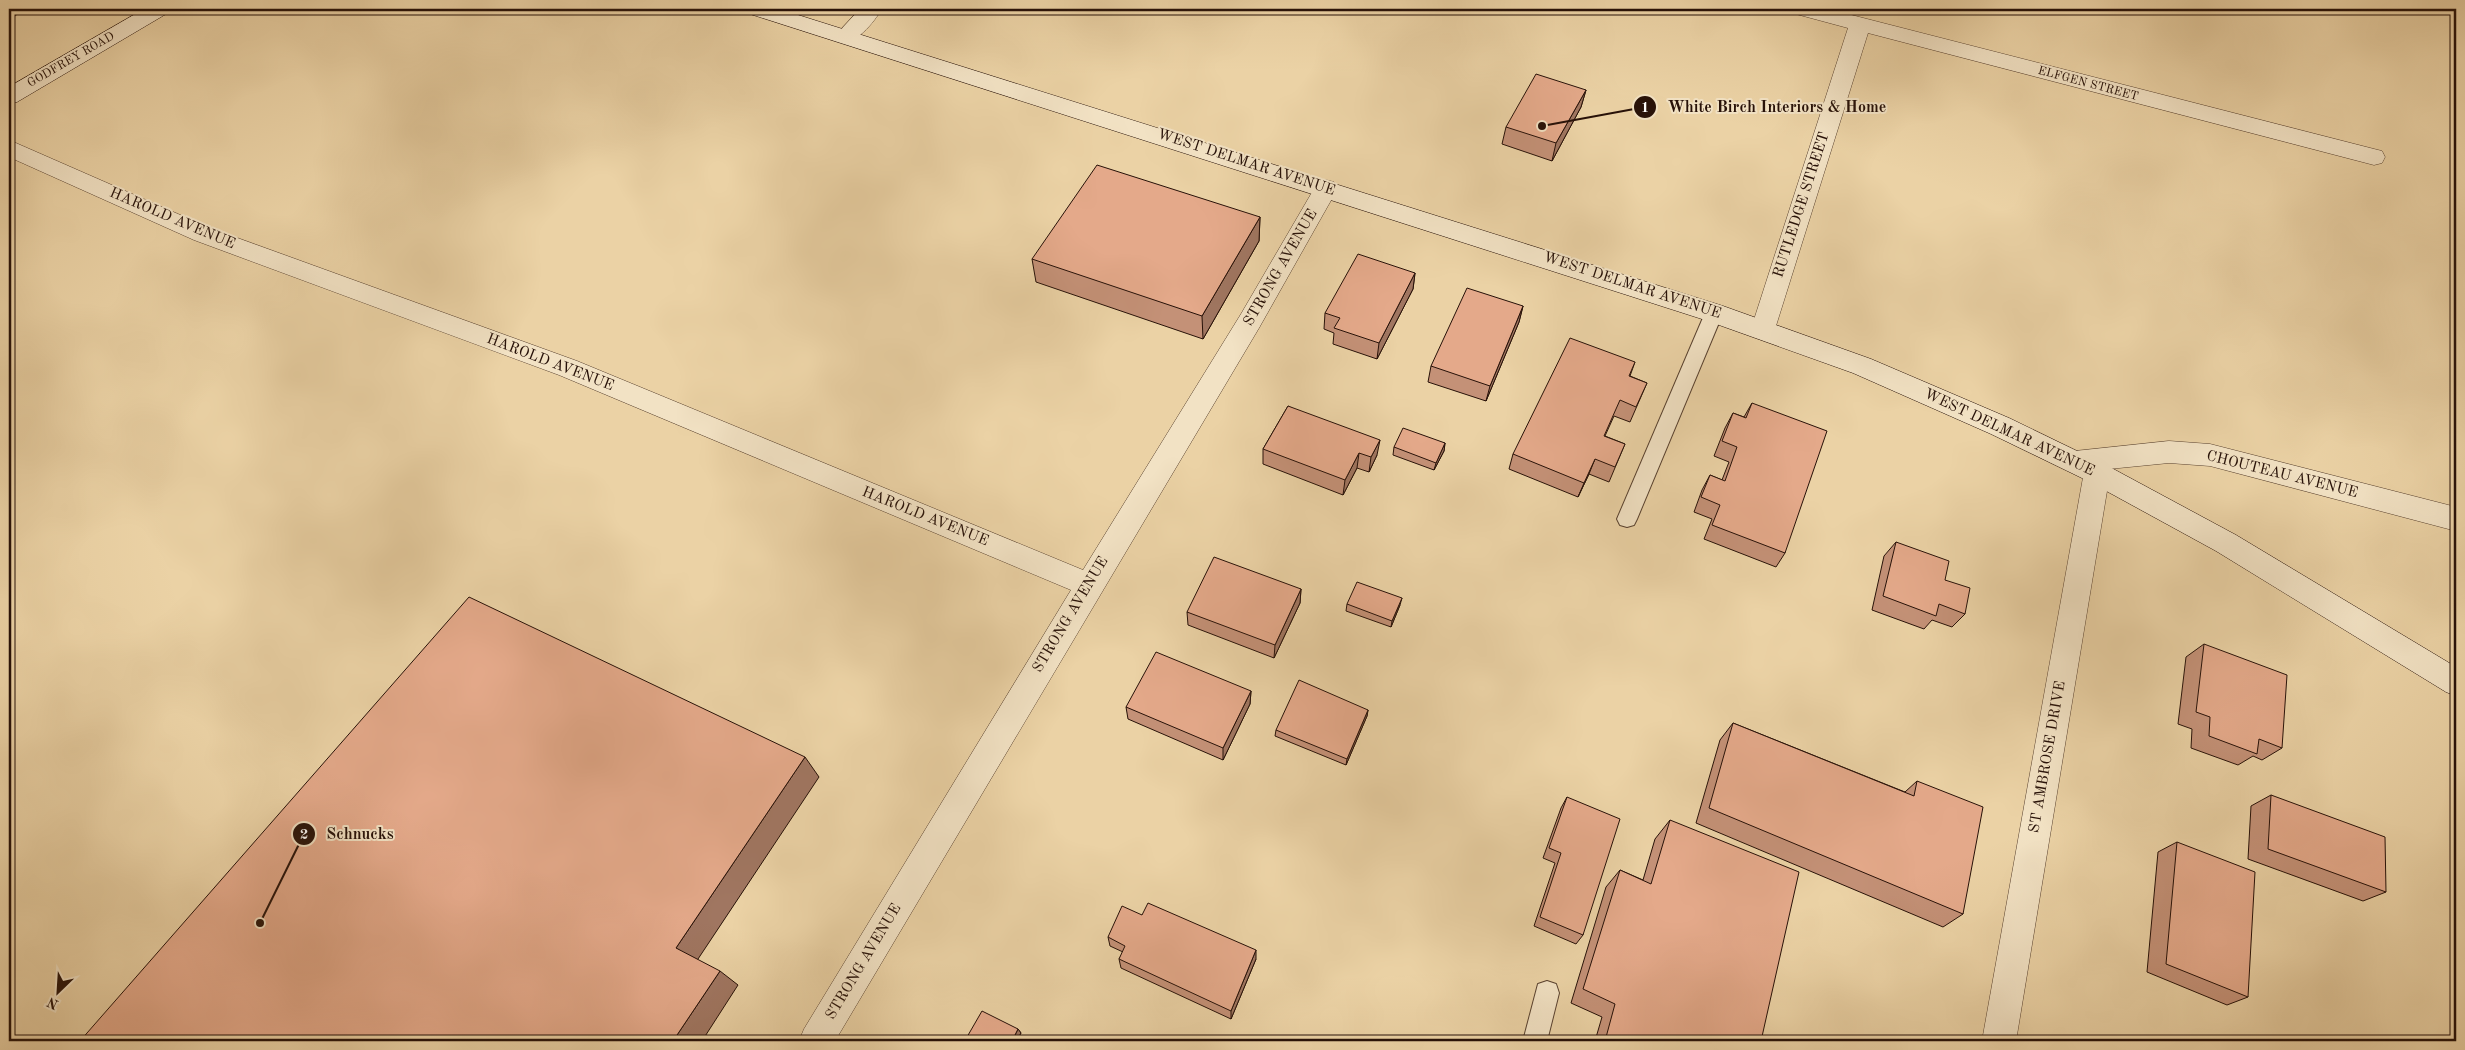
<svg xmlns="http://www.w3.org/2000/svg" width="2465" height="1050" font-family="'Old Standard TT',serif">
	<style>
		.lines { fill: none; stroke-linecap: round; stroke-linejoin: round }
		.lane-casing { stroke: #58412f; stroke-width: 2 }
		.street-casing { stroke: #58412f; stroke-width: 1 }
		.secondary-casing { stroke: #271108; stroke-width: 1 }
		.lane { fill: #f2e2c4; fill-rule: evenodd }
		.street { fill: #f2e2c4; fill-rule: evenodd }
		.secondary { fill: #f2e2c4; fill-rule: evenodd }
		.wall { fill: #c49177; stroke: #271108 }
		.shaded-wall { fill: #a07661; stroke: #271108 }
		.building { fill: #e4a98a; stroke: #271108 }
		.labels { text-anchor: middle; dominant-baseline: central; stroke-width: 4; stroke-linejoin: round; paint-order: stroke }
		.far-street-label { font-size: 12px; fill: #271108; stroke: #f2e2c4 }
		.street-label { font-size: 15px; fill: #271108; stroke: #f2e2c4 }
		.leader { fill: none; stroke: #271108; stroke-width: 2 }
		.callout-dot { fill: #271108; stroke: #f2e2c4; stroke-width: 2 }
		.mark-label { font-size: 15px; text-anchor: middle; font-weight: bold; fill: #fff }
		.callout-label { font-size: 16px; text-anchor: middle; font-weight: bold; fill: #271108; stroke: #f2e2c4; stroke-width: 4; stroke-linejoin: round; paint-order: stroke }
	</style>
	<rect width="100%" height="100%" fill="#ebd2a5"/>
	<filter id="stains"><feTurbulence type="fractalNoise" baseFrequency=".004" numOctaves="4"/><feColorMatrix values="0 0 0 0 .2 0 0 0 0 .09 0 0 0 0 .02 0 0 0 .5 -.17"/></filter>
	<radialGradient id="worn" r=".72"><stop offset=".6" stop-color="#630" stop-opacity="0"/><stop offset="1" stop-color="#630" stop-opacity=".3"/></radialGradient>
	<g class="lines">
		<defs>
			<g id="lane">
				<path d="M9,9H23L14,16L9,18Z"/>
				<path d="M1714,306L1720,308L1723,313L1637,519L1634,525L1627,527L1620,525L1617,519L1705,313L1708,308Z"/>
				<path d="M1547,981L1556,984L1559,993L1547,1041H1523L1538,984Z"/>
			</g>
			<g id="street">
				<path d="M860,9H882C873,23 856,46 838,41L835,36Z"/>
				<path d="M1793,9H1828L2374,149L2382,151L2385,157L2382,163L2374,165L1868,33L1775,329L1772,336L1763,339L1754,336L1751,329L1848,28L1796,14Z"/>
				<path d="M9,140L210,228L577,361L1083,570L1241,314L1318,182L1326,180L1334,182L1338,188L1259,328L835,1041H799L804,1029L1071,590L559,375L194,240L9,157Z"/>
				<path d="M2169,441L2210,444L2456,507V531L2210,466L2169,463L2109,469L2110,473L2016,1041H1982L2084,472L2075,473L2066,470L2062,462L2066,454L2075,451Z"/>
			</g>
			<g id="secondary">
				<path d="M144,9H169L166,14L17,102L9,104V87Z"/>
				<path d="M747,9H779L1723,306L1871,359L2009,418L2106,465L2236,535L2456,667V696L2446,692L2216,551L2088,481L1991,434L1853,373L1705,320L750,14Z"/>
			</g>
		</defs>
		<use href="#lane" class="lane-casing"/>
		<use href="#street" class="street-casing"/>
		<use href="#secondary" class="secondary-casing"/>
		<use href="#lane" class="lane"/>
		<use href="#street" class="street"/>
		<use href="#secondary" class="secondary"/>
	</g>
	<g class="wall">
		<path d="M1586,90L1581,107L1552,161L1502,144L1506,127Z"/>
		<path d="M1260,217L1259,241L1203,339L1036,282L1032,259Z"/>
		<path d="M1415,273L1413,289L1377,359L1333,344L1334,333L1324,329L1325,313Z"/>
		<path d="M1523,306L1519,322L1486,401L1428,382L1431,366Z"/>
		<path d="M1635,362L1630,376L1647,383L1630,422L1614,416L1605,436L1625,444L1609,482L1589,474L1578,497L1509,469L1513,454Z"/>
		<path d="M1752,403L1785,553L1776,567L1704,539L1712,519L1694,512L1702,490L1710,475L1722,480L1729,462L1714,456L1725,428L1733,413L1744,417Z"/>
		<path d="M1288,406L1377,455L1369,472L1357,468L1343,495L1263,464V449Z"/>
		<path d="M1445,443L1444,451L1434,470L1393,455L1394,447Z"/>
		<path d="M1896,542L1945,580L1965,614L1952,627L1932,620L1924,629L1872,610L1884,556Z"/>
		<path d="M1301,589L1300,603L1274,658L1188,625L1187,612Z"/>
		<path d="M1347,604L1400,605L1391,627L1346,611Z"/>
		<path d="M2204,644L2282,748L2262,760L2253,756L2238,765L2191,748L2192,729L2178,724L2186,657Z"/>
		<path d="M1251,691L1250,704L1223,760L1128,719L1126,707Z"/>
		<path d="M1368,710L1367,716L1346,765L1275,736L1276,730Z"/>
		<path d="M1733,723L1905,792L1917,781L1963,914L1943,927L1696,823L1720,740Z"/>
		<path d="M2271,795L2386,892L2363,901L2248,859L2251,806Z"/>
		<path d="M1567,797L1583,935L1576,944L1534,926L1555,863L1543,858L1561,808Z"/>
		<path d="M1670,820L1761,1041H1595L1602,1017L1571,1003L1606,887L1620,870L1643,880L1655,839Z"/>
		<path d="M2177,842L2248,997L2227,1005L2147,972L2158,852Z"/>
		<path d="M1142,915L1256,959L1231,1019L1121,968L1119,959L1123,952L1110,946L1108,937Z"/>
		<path d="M1018,1029L1021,1033L1016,1041H972L967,1037Z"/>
	</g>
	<g class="shaded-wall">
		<path d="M1586,90L1581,107L1552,161L1556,143Z"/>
		<path d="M1260,217L1259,241L1203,339L1202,316Z"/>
		<path d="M1415,273L1413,289L1377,359L1379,343Z"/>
		<path d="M1523,306L1519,322L1486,401L1490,386Z"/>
		<path d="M1380,440L1377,455L1369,472L1371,457Z"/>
		<path d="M1445,443L1444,451L1434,470L1436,463Z"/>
		<path d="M1359,453L1357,468L1343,495L1345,480Z"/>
		<path d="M1595,459L1589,474L1578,497L1584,483Z"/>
		<path d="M1301,589L1300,603L1274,658L1275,645Z"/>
		<path d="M1402,598L1400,605L1391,627L1392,621Z"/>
		<path d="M1251,691L1250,704L1223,760V748Z"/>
		<path d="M1368,710L1367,716L1346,765L1347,759Z"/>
		<path d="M805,757L819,777L696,962L676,948Z"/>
		<path d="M1256,950V959L1231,1019V1011Z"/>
		<path d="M720,971L738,985L702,1041H673Z"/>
		<path d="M1018,1029L1021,1033L1016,1041H1012Z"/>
	</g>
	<g class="building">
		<path d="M1536,74L1586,90L1556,143L1506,127Z"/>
		<path d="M1097,165L1260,217L1202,316L1032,259Z"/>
		<path d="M1358,254L1415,273L1379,343L1334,328L1340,318L1325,313Z"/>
		<path d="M1467,288L1523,306L1490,386L1431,366Z"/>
		<path d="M1570,338L1635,362L1629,376L1647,383L1636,407L1620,400L1604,436L1625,444L1615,467L1595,459L1584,483L1513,454Z"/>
		<path d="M1752,403L1827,431L1785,553L1712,525L1720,505L1701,497L1710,475L1725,481L1737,447L1722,441L1733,413L1746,418Z"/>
		<path d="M1288,406L1380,440L1371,457L1359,453L1345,480L1263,449Z"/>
		<path d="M1403,428L1445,443L1436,463L1394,447Z"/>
		<path d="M1896,542L1949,561L1945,580L1970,588L1965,614L1939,604L1936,616L1883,596Z"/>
		<path d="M1214,557L1301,589L1275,645L1187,612Z"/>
		<path d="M1357,582L1402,598L1392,621L1347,604Z"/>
		<path d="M469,597L805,757L676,948L720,971L673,1041H606L604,1040V1041H80Z"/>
		<path d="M2204,644L2287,675L2282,748L2259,739L2257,754L2209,736L2210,717L2196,712Z"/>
		<path d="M1156,652L1251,691L1223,748L1126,707Z"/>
		<path d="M1299,680L1368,710L1347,759L1276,730Z"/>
		<path d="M1733,723L1914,796L1917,781L1983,807L1963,914L1709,808Z"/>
		<path d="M2271,795L2385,837L2386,892L2268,849Z"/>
		<path d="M1567,797L1620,819L1583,935L1540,917L1561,853L1549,848Z"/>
		<path d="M1670,820L1799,872L1761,1041H1605L1615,1004L1583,989L1620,870L1651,884Z"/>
		<path d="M2177,842L2255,872L2248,997L2166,964Z"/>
		<path d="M1148,903L1256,950L1231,1011L1119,959L1125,946L1108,937L1122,906L1142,915Z"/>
		<path d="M982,1011L1018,1029L1012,1041H976L967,1037Z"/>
	</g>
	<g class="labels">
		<g class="far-street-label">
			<text transform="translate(71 60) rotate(-30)">GODFREY ROAD</text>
			<text transform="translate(2088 84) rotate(15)">ELFGEN STREET</text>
		</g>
		<g class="street-label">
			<text transform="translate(1246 163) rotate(18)">WEST DELMAR AVENUE</text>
			<text transform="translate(1802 205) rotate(-72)">RUTLEDGE STREET</text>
			<text transform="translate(172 219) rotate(23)">HAROLD AVENUE</text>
			<text transform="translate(1281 268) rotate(-60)">STRONG AVENUE</text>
			<text transform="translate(1632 286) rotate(18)">WEST DELMAR AVENUE</text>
			<text transform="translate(550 363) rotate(21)">HAROLD AVENUE</text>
			<text transform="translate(2009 433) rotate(25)">WEST DELMAR AVENUE</text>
			<text transform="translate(2282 475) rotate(14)">CHOUTEAU AVENUE</text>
			<text transform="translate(925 517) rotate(22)">HAROLD AVENUE</text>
			<text transform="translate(1071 615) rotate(-59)">STRONG AVENUE</text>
			<text transform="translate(2048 757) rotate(-80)">ST AMBROSE DRIVE</text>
			<text transform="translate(864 962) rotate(-59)">STRONG AVENUE</text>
		</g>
	</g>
	<path class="leader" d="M1542 126L1645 107M260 923L304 834"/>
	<g class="callout-dot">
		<circle cx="1542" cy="126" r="5"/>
		<circle cx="260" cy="923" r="5"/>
		<circle cx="1645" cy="107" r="12"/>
		<circle cx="304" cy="834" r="12"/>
	</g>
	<g class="mark-label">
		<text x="1645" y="112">1</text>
		<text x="304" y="839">2</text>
	</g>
	<g class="callout-label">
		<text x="1777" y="112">White Birch Interiors &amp; Home</text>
		<text x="360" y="839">Schnucks</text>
	</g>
	<rect width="2465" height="1050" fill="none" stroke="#ebd2a5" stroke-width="30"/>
	<rect x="10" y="10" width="2445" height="1030" fill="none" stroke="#271108" stroke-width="2.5"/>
	<rect x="15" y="15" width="2435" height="1020" fill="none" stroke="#271108"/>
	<g transform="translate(58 992) rotate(205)" stroke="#f2e2c4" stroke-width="4" paint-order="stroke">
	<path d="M0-4L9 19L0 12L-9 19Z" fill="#271108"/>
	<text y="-8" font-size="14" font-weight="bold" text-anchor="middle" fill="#271108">N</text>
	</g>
	<rect width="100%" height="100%" filter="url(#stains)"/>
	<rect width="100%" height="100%" fill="url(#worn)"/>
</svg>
